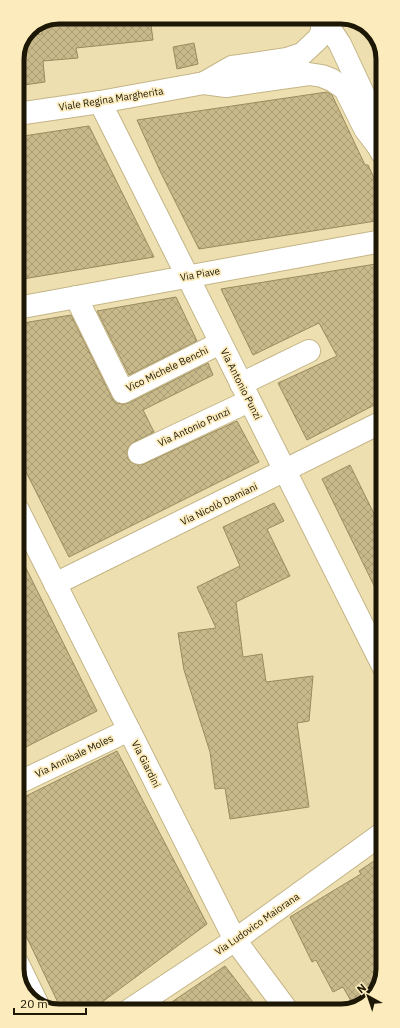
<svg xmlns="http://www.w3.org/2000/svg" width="400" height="1028" font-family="'IBM Plex Sans',sans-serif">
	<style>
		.building { fill: url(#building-cross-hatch); stroke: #9a8b5f }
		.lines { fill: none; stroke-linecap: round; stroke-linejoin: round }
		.minor-casing { stroke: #c4b587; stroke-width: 24 }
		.tertiary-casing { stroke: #c4b587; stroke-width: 24 }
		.minor { stroke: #fff; stroke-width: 22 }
		.tertiary { stroke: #fff; stroke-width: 22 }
		.labels { text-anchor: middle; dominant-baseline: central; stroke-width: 3.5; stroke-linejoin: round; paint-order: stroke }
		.street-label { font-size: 10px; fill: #1d1706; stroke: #fcecbd }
		.rim { fill: none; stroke: #1d1706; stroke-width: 5 }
	</style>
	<defs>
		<pattern id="building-cross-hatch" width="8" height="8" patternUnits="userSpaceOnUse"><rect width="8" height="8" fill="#c8b98b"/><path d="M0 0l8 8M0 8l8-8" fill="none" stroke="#ab9e76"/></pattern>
	</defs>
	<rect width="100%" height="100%" fill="#eedfb0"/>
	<g class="building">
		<path d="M59,17H150L153,40L76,48L78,58L43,61L45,82L17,86V57L27,36L42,34L41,25Z"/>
		<path d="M194,43L198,64L177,69L173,47Z"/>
		<path d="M327,92L332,95L365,165H368L382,195V220L199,249L161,173L137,120Z"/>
		<path d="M89,126L154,257L17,280V137Z"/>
		<path d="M382,263V401L307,440L278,383L337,356L319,323L253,355L221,289Z"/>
		<path d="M176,297L197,341L129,375L97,311Z"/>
		<path d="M71,315L112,398L116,403L123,404L129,403L208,363L213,375L143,410L154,432L134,442L129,446L127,452L128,459L132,463L138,465L144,464L237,421L259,462L69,557L18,456L17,324Z"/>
		<path d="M350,465L382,530V602L322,479Z"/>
		<path d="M274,503L284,521L267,529L290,576L236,602L243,657L262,654L266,682L313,676L309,721L297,723L309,807L230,819L225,788L215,789L210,752L184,670L178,633L216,628L197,587L240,566L223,527Z"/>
		<path d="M18,552L97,711L18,751Z"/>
		<path d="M117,751L207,924L90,1011H62L18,919V800Z"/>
		<path d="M383,855V969L374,995L355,1008L343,987L333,992L316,960L312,962L290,917L361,874L359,871Z"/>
		<path d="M225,966L259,1010H160Z"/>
	</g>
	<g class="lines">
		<defs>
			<g id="minor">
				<path d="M204,83L226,86L309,74L322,76L332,80L345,89L365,129L378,146L382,153"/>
				<path d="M100,102L383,666"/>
				<path d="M76,297L123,392L220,343"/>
				<path d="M17,308L382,241"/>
				<path d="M241,384L309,351"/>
				<path d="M139,453L249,401"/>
				<path d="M18,510L235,940L287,1010"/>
				<path d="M55,584L382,422"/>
				<path d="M18,783L129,730"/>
				<path d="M128,1011L235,940L383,833"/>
			</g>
			<g id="tertiary">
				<path d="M322,17L340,44L376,121L378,146"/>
				<path d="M17,114L100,102L204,83L232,67L287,59L302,54L318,39L322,32V17"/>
				<path d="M18,964L37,1003"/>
			</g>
		</defs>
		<use href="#minor" class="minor-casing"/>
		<use href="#tertiary" class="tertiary-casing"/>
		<use href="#minor" class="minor"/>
		<use href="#tertiary" class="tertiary"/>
	</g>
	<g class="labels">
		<g class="street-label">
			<text transform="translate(111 99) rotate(-9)">Viale Regina Margherita</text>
			<text transform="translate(200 274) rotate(-10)">Via Piave</text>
			<text transform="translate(167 369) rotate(-26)">Vico Michele Benchi</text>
			<text transform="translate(241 384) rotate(63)">Vía Antonio Punzi</text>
			<text transform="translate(194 427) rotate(-25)">Via Antonio Punzi</text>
			<text transform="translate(219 504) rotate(-26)">Via Nicolò Damiani</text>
			<text transform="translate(74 756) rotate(-26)">Via Annibale Moles</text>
			<text transform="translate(146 764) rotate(63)">Via Giardini</text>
			<text transform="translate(257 924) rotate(-35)">Via Ludovico Maiorana</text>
		</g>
	</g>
	<path d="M0 0H400V1028H0ZM59 24H341A35 35 0 0 1 376 59V969A35 35 0 0 1 341 1004H59A35 35 0 0 1 24 969V59A35 35 0 0 1 59 24Z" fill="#fcecbd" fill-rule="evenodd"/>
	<path class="rim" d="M59 24H341A35 35 0 0 1 376 59V969A35 35 0 0 1 341 1004H59A35 35 0 0 1 24 969V59A35 35 0 0 1 59 24Z"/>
	<g transform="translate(368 996) rotate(320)" stroke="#fcecbd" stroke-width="3" paint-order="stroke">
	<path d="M0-3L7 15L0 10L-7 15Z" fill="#1d1706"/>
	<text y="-6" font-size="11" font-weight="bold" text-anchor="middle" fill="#1d1706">N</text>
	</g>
	<path d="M14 1008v6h72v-6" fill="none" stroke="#1d1706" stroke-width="2"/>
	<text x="20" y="1008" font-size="12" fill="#1d1706" stroke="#fcecbd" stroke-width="3" paint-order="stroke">20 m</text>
</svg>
